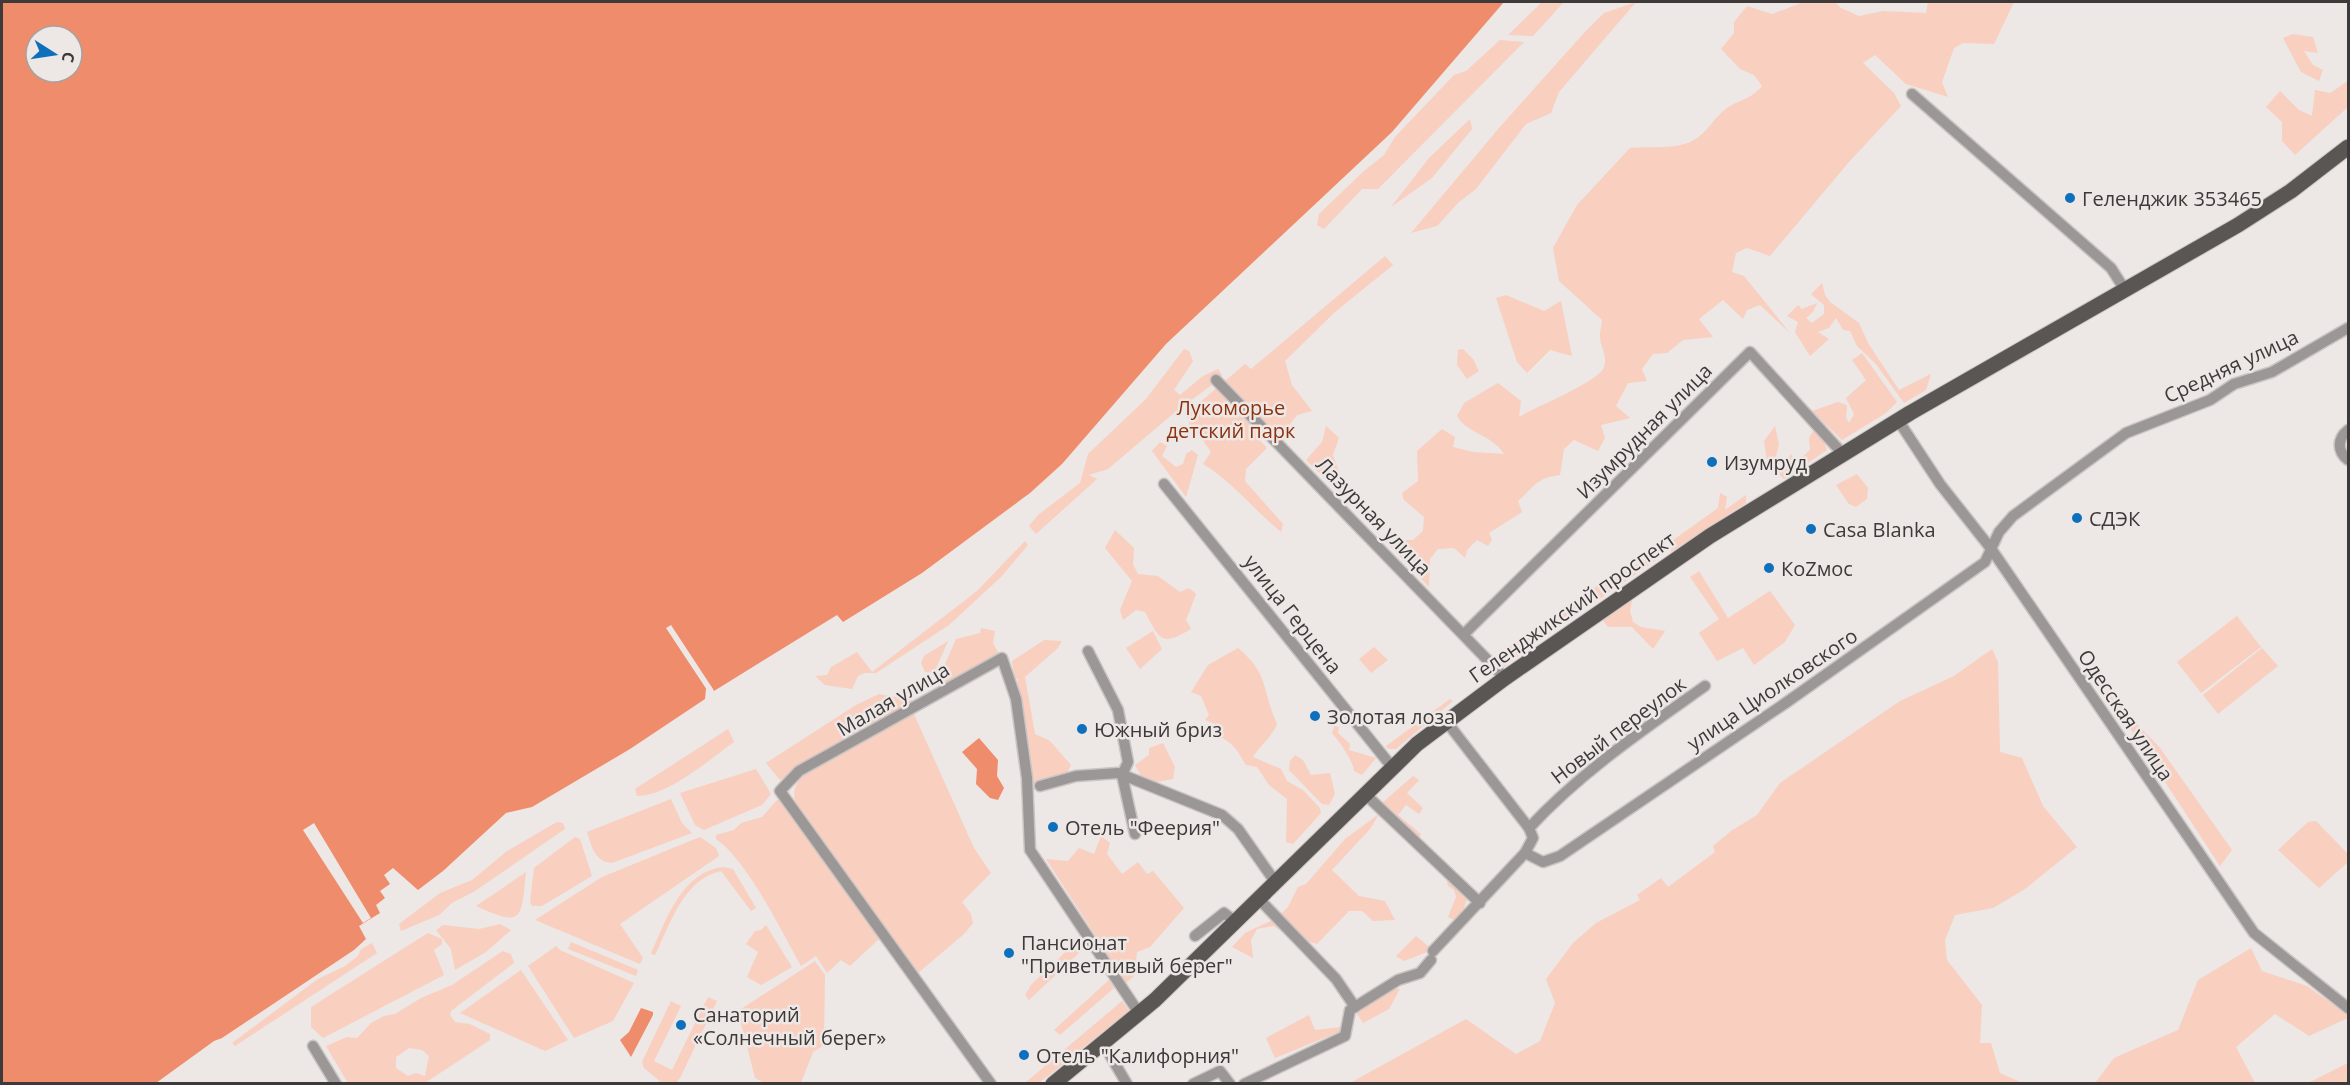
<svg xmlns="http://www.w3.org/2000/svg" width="2350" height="1085" font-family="'Open Sans',sans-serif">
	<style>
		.green { fill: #f9cfc0; fill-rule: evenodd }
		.water { fill: #ef8c6b; fill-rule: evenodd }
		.pier { fill: #ede7e5 }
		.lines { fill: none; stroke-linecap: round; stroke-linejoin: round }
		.minor-casing { stroke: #cac4c3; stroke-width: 13 }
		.primary-casing { stroke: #cac4c3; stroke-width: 17 }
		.minor { stroke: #9a9796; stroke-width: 10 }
		.primary { stroke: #5a5654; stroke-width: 15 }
		.poi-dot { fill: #0e70bc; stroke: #ede7e5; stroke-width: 2 }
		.labels { text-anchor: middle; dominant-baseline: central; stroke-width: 5; stroke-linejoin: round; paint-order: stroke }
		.poi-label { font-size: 20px; fill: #3d3a39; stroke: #ede7e5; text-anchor: start }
		.street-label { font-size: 20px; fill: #3d3a39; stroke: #ede7e5 }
		.park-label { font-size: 20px; fill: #8b3311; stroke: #ede7e5 }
	</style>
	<rect width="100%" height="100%" fill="#ede7e5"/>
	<g class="green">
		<path d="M1542,2H1564L1533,36L1508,35Z"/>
		<path d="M1636,2L1559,92L1551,113L1526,124L1476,189L1459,202L1437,226L1411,233L1499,128L1583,34L1604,13Z"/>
		<path d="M1804,2H1835L1841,8L1859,16L1883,11L1926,13L1928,2H2014L1994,44L1963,43L1954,48L1942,82L1948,97L1906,84L1875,55L1863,63L1894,93L1901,106L1849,162L1770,256L1747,248L1736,253L1732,272L1744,276L1790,333L1760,305L1747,310L1743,319L1723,300L1699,319L1713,337L1683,340L1667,353L1653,354L1642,369L1647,381L1628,383L1616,406L1630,418L1601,425L1605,438L1598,451L1574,440L1564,449L1560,475C1536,478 1535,486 1518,501L1522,512L1489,533L1492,540L1488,546L1477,540L1467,550L1465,558L1454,548L1438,549L1430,559L1429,587L1384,540H1413L1423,531L1424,517L1404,500L1402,493L1418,481L1417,451L1442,429L1455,437L1453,447L1473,452L1504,454C1493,435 1466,433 1457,416L1464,403L1498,383L1521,401L1519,417C1537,406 1599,382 1604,367C1608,355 1599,345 1600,334C1600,330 1602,324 1602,320L1559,281L1553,248L1577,205L1630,148C1649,146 1677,150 1694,140C1707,133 1715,116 1727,108C1741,99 1750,100 1762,86L1754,75L1740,69L1721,49L1734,33V22L1747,6L1772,14Z"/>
		<path d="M2293,34L2313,37L2318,53L2304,51L2313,65L2323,70L2319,81L2301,72L2283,38Z"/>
		<path d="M1500,40L1524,42L1378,189H1362L1324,229L1317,225L1319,214L1364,171L1384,155L1395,137L1454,75L1466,71Z"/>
		<path d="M2348,81V107L2295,155L2282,141V122L2266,107L2280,91L2299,110L2312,116L2315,90L2330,93Z"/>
		<path d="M1470,119L1472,129L1432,178L1391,207L1429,158Z"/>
		<path d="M1385,256L1393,265L1335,312L1285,361L1292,385L1312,411L1297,415L1283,433L1269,424L1257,437L1267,448L1246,469L1245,481L1283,524L1281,532C1254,510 1233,482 1203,464L1211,452L1202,439L1189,429V420L1185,415L1245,364L1251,369Z"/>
		<path d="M1822,283L1825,295L1830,302L1859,323L1868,343L1899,390L1931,374L1926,390L1904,403L1876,364L1857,346L1850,331L1843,330L1836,318L1829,328L1818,332L1829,339L1810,356L1795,332L1798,322L1787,316L1798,305L1802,309L1817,303L1813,312L1806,318L1812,323L1824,314V305L1811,294Z"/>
		<path d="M1506,295L1544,311L1561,301L1572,356L1550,350L1527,373L1517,362L1496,298Z"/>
		<path d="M1184,349L1189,351L1193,361L1174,390L1180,395L1203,376L1218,369L1222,375L1217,381L1174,413L1108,469L1089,475L1097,479L1036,534L1029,526L1038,515L1080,483L1088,454L1146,399Z"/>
		<path d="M1463,349L1473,359L1479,371L1467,379L1457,365L1458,350Z"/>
		<path d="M1862,353L1897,402L1886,413L1842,440L1812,411L1838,402L1847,405L1846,418L1849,423L1854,414L1846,398L1866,380L1852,360Z"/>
		<path d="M1326,426L1339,438L1333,455L1346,492L1339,493L1306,460L1322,442Z"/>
		<path d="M1775,426L1779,445L1773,467H1768L1764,441Z"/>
		<path d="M1814,430L1822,437L1827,450L1784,479L1779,474L1791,454L1796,463L1810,450L1809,438Z"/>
		<path d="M1160,442L1167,446L1162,456L1176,467L1183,464L1186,454L1192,450L1198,455L1186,497L1152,451Z"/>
		<path d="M1857,474L1868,488L1867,499L1856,507L1849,504L1836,485Z"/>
		<path d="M1720,493L1727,497L1725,510L1746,495V503L1671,552L1669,543L1718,508Z"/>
		<path d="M1115,530L1134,548L1133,564L1138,574L1158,576L1180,592L1189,588L1196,594L1186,620L1191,629C1161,647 1160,640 1145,612L1136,610L1123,620L1120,610L1132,581L1105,548Z"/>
		<path d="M1025,541L1028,545L1001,577L949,625L876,673H864L858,676L852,689L825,685L815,676L827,675L831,667L857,652L872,672L977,591Z"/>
		<path d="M1655,554L1658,559L1591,605L1583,594Z"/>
		<path d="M1699,571L1728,618L1770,591L1795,625L1785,642L1754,665L1743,648L1717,661L1699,633L1719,619L1690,577Z"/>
		<path d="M1633,596L1630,611L1633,622L1641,627L1665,631L1653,649L1632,627H1608L1603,620Z"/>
		<path d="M1575,599L1583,609L1504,667L1495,657Z"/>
		<path d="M2237,616L2261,647L2201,693L2177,662Z"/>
		<path d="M981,628L995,631L993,643L1000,656L940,688L939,678L956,639L980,633Z"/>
		<path d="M1153,631L1162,649L1140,669L1126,648Z"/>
		<path d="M1044,640L1062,641L1058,648L1025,677L1035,734L1050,741L1071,765L1066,775L1035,784L1030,783L1029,753L1017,685L1018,679H1014L1012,661Z"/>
		<path d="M948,641L934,673L925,672L921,663L924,656Z"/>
		<path d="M1374,647L1388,660L1371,673L1359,659Z"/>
		<path d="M1238,648C1269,673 1262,691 1277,724C1272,737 1260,745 1253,757L1281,769L1287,781L1303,790L1320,808L1321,813L1293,844L1286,842L1287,799L1269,785L1257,767L1246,765C1242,759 1238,750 1232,745C1224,737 1216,738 1215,724L1205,720L1209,715L1201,696L1191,692L1208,665Z"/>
		<path d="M2262,648L2278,666L2218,714L2203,695Z"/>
		<path d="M1992,649L1998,662L2000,752L2022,758L2043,806L2077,847L2025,889L1993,908L1955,915L1945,940L1947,960L1982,1005L1980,1043H1991L2000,1073L2023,1083H1350L1466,1019L1516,1054L1540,1041L1555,1003L1546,979L1573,943L1596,923L1640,900L1637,895L1661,878L1668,887L1715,852L1713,846L1731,831L1757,815L1780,783L1900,701L1954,676Z"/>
		<path d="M2105,690L2160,748L2232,850L2220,866Z"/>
		<path d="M879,694L915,701L780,780L766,763L856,705Z"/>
		<path d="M1450,699L1453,701L1396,749H1388L1386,746Z"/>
		<path d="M913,712L974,848L991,873L962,902L971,914L973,923L965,933L918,973L795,801C792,787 798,781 807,772Z"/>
		<path d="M1334,726L1339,727L1338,733L1350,744L1349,750L1376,758L1362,775L1354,771C1353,760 1339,741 1332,733Z"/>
		<path d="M728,729L734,742C709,760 668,796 637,796L635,789Z"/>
		<path d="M1163,743L1175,767L1173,779L1146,784L1135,765L1149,755V748Z"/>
		<path d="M1295,755L1303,760L1311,775L1330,773L1335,794L1329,805L1322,804L1289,770L1290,761Z"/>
		<path d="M756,769L771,794L762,805L704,830L695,825L680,793Z"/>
		<path d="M1413,776L1419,780L1407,793L1423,808L1419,814L1406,805L1398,815L1421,834L1419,838L1382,803Z"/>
		<path d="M671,799L682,823L692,833L612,863C594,861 592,847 587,832Z"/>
		<path d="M777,800L784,801L792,816L880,938L850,966L841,960L827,973L816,956L801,966C782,932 747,860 716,839V835L734,830L741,823L762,817Z"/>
		<path d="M1379,814L1370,829L1332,870L1359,896L1385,901L1395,920L1373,921L1362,911H1349L1317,944L1286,935L1274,926L1257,929L1251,940L1253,958L1232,947L1245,933L1277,918L1288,907L1298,887L1306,884L1345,839Z"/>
		<path d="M2316,821L2348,854V862L2319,888L2278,850L2308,822Z"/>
		<path d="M557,822L563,823L565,829L475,891L452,903L439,915L401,931L399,924L440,893L472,880L507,851Z"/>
		<path d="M1101,836L1110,843L1107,854L1122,874L1138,862L1147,874L1153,871L1184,908L1150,947L1137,952L1134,976L1126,983L1046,859L1068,861L1079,848L1094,854Z"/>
		<path d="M575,837L580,839L592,876L542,906H532L530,902L534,868Z"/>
		<path d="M700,837L716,848L719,856L620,924L643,958L640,964L535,920L602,877Z"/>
		<path d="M724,867L733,869L756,908L751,911L721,871C683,879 670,925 655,955L651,954C666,920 682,871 724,867Z"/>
		<path d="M526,872C521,919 524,928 476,906Z"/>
		<path d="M1451,879L1469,893L1461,917L1456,921L1448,917L1456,897L1454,890L1448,886L1447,882Z"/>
		<path d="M500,924L511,930L486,952L455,970L451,949L436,930L443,925L479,929Z"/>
		<path d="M766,925L792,967L761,985L747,977L758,952L746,944L755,931L761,930Z"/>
		<path d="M428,933L442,939V944L434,950L444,975L323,1038L311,1027V1007Z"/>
		<path d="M1416,936L1428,946L1427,952L1404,961L1396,956Z"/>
		<path d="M571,942L638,970L636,976L568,949Z"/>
		<path d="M372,943L377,953L235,1046L232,1043L318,979L345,966L358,956L361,949Z"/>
		<path d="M1075,943L1082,950L1029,1000L1025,995L1031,985Z"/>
		<path d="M556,946L560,950L634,983L613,1021L574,1038L528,966Z"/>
		<path d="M2251,948L2262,971L2307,986L2348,1015V1018L2309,1036L2275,1014L2236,1047L2255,1083H2095L2114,1058L2178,1030L2198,980Z"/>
		<path d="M503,951L511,954L514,963L451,1011L450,1015L455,1022L470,1024L490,1034V1040L425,1083H348L326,1046L347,1037L357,1038L371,1023L384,1016L395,1014L421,998L452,985ZM409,1048L422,1050L429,1056L425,1076L416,1073L408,1076L396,1068V1057Z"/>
		<path d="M815,961L825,975L824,1045L813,1052L801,1083H764L755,1078L738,1011Z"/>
		<path d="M521,970L568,1040L545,1051L460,1013Z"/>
		<path d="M1109,980L1114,988L1060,1035L1054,1030Z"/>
		<path d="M1388,988L1400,989L1389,1009L1363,1023L1357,1014Z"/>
		<path d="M708,997L717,1001L680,1078L676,1083H662L644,1068L642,1062L671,1001L681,1006L654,1061L672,1070Z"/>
		<path d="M1122,1001L1129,1011L1039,1083H1025Z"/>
		<path d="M1309,1015L1315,1030L1342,1027L1344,1030L1275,1058L1266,1038Z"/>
		<path d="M2348,1063V1083H2308Z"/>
	</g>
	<g class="water">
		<path d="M2,2H1504L1392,132L1166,344L1062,464L1030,493L922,573L843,622L837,615L714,691L711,686L706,689L705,699L630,749L532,807L506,813L443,871L418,890L393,868L384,875L390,884L380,891L385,898L376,905L380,913L359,926L366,939L354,950L222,1038L214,1041L156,1083L2,1084ZM36,36H72V72H36Z"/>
		<path d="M979,738L998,760L997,776L1004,788L998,800L990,798L976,784L977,769L962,752Z"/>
		<path d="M641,1008L653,1012V1015L631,1057L620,1040L629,1032Z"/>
	</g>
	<g class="pier">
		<path d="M671,625L711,686L715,693L710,690L709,693L666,628Z"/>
		<path d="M314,823L371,918L363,923L303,830Z"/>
	</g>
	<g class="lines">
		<defs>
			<g id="minor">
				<path d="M1912,94L2111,268L2125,290"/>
				<path d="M1216,380L1505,678"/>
				<path d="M1898,420L1940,484L1992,550L2254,933L2348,1008"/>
				<path d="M2348,430C2337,439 2337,451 2348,460"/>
				<path d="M1164,484L1392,767"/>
				<path d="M1464,634L1750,352L1843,454"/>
				<path d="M1088,651L1118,710L1128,762L1122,775L1135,834"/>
				<path d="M1040,786L1076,776L1118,773L1222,815L1238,829L1276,883"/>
				<path d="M1365,794L1480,903"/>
				<path d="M1529,828C1581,772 1643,730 1705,686"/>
				<path d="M1525,853L1543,862L1560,856L1787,702L1985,562L1999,532L2013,516L2126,433L2210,400L2234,384L2272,372L2348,328"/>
				<path d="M1259,899L1336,979L1355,1007"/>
				<path d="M1195,936L1224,913L1236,922"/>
				<path d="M1433,951L1525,853L1533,838L1529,828L1446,721"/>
				<path d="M1103,1043L1127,1084"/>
				<path d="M313,1046L336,1084"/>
				<path d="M991,1084L780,791L799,771L1002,658L1016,699L1027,778L1030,850L1139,1013"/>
				<path d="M1193,1084L1220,1071L1230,1084"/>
				<path d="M1244,1084L1345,1036L1350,1010L1398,980L1420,973L1431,960"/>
			</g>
			<path id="primary" d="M1053,1084L1155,1000L1417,744L1505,678L1710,536L1910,413L2238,225L2291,191L2348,147"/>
		</defs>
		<use href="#minor" class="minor-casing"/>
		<use href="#primary" class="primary-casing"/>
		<use href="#minor" class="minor"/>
		<use href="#primary" class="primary"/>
	</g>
	<g class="poi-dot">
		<circle cx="2070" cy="198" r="6"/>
		<circle cx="1712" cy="462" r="6"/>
		<circle cx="2077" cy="518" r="6"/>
		<circle cx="1811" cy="529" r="6"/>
		<circle cx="1769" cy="568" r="6"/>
		<circle cx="1315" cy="716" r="6"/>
		<circle cx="1082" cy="729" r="6"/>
		<circle cx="1053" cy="827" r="6"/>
		<circle cx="1009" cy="953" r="6"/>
		<circle cx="681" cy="1025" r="6"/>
		<circle cx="1024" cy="1055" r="6"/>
	</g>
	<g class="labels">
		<g class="poi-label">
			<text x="2082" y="198">Геленджик 353465</text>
			<text x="1724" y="462">Изумруд</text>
			<text x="2089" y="518">СДЭК</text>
			<text x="1823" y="529">Casa Blanka</text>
			<text x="1781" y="568">КоZмос</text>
			<text x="1327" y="716">Золотая лоза</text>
			<text x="1094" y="729">Южный бриз</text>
			<text x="1065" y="827">Отель "Феерия"</text>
			<text x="1021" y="942">Пансионат<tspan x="1021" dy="23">"Приветливый берег"</tspan></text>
			<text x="693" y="1014">Санаторий<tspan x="693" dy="23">«Солнечный берег»</tspan></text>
			<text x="1036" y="1055">Отель "Калифорния"</text>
		</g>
		<g class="street-label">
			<text transform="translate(2231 366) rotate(-25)">Средняя улица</text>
			<text transform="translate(1644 431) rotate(-45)">Изумрудная улица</text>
			<text transform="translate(1374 516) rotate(46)">Лазурная улица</text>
			<text transform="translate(1572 607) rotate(-35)">Геленджикский проспект</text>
			<text transform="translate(1293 614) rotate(52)">улица Герцена</text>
			<text transform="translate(1772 689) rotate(-34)">улица Циолковского</text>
			<text transform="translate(893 699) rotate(-30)">Малая улица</text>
			<text transform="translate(2126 715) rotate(56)">Одесская улица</text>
			<text transform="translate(1618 730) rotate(-37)">Новый переулок</text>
		</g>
		<g class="park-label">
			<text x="1231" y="407">Лукоморье<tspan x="1231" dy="23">детский парк</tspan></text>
		</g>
	</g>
	<rect width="2350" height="1085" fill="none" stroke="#3d3a39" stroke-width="6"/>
	<g transform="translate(54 54) rotate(102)"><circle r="28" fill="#ede7e5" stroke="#a7a2a0" stroke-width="1.5"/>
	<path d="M0-4.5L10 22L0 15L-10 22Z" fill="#0e70bc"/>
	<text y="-9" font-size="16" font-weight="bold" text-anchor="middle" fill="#3d3a39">С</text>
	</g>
</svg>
